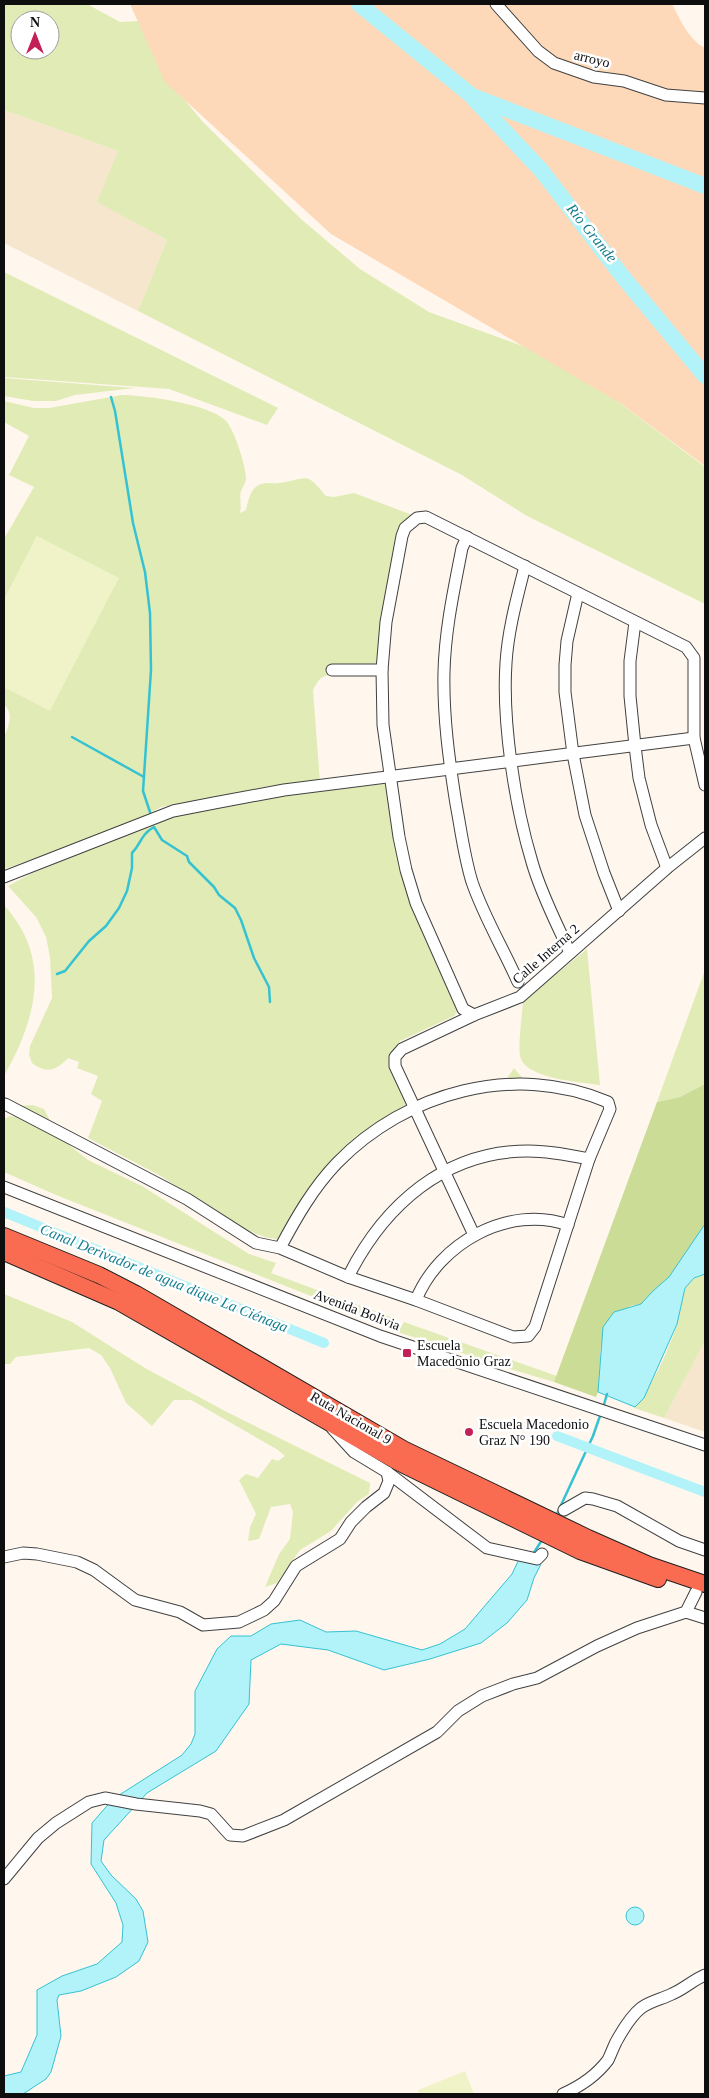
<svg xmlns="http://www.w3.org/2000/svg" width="709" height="2098" font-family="'Times New Roman',serif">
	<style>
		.farmland { fill: #f6e6cd }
		.green { fill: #e1ebb6; fill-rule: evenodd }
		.forest { fill: #cadc95 }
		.sand { fill: #fdd9b9 }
		.pitch { fill: #f0f2c8 }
		.water { fill: #b1f3f8; stroke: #35c2d2 }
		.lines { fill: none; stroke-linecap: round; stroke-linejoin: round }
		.stream { stroke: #35c2d2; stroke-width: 2.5 }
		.canal { stroke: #b1f3f8; stroke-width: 10 }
		.river { stroke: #b1f3f8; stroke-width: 16 }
		.minor-casing { stroke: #414141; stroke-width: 13 }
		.highway-casing { stroke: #1f1f1f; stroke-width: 18 }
		.minor { stroke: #fff; stroke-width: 11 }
		.highway { stroke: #fa6c52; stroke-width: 16 }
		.poi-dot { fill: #c32058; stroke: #fff; stroke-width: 2 }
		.labels { text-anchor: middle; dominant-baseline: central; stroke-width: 5; stroke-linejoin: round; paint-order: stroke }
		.street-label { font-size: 14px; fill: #0e0e0e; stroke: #fff }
		.poi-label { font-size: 14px; fill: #0e0e0e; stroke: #fff; text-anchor: start }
		.water-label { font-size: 15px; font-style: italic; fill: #127d8e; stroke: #fff }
	</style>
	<rect width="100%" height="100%" fill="#fff7ee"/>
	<g class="farmland">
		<path d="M4,110L118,151L98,202L167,240L138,311L4,243Z"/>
		<path d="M705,1341V1432L664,1418Z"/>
	</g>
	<g class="green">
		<path d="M4,4H87L120,22L139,21L171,78L188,104L203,122L301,219L360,269L429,312L564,361L705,467V604L527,516L462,475L138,311L167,240L97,202L118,151L4,110ZM20,20H50V50H20Z"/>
		<path d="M4,272L278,408L267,425L169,389L4,377Z"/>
		<path d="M4,378L135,388L75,395L56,401H33L4,396Z"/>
		<path d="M122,395C145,395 208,404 225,420C234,428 245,464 246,477C246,483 243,486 241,491C239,497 242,506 240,513L246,510C249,498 251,483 268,483C272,483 275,484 279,483C308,479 305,470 326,496L334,497L354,493L415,516L383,608L376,676C362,674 331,670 320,679C317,682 315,686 313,690L320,783L204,799L161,807L141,818L63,849L4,869V737C9,725 14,714 4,704V687L50,710L37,536L4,600V539L34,487L9,475L29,436L4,422V401L34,408H49Z"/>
		<path d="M385,784C391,820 397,858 408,893C420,933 440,971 459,1009L454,1016L400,1041L390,1066L406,1104L362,1135L281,1240L265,1237L241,1228L159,1175L88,1138L102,1101L91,1094L98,1076L77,1068L79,1062L68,1058C56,1071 46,1074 32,1063L29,1055L30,1046L52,998L50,957L46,937L36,917L8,886L32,873L176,815L281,795Z"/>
		<path d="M4,905C53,959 36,1019 4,1076Z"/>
		<path d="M587,949L600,1085C580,1082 525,1079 520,1056C518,1046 522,1014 523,1003L527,998Z"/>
		<path d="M705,970V1084L680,1097L657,1102Z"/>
		<path d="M514,1068L524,1080L505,1081Z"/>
		<path d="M33,1105L44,1109L52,1124L15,1106Z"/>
		<path d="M10,1116L18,1117L59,1137L88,1160L142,1186L249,1254L276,1263L271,1273L391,1317L399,1323L394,1329L56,1195L4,1172V1119Z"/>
		<path d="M705,1274V1341L664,1418L634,1408C653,1385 667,1353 677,1325C680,1314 681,1295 686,1287C691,1280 697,1277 705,1274Z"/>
		<path d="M4,1294L72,1322L145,1368L225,1411L370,1483L369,1494L357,1502L331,1531L300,1550L277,1583L265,1587L279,1554L290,1539L293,1512L290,1504L271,1507L259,1539L248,1541L250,1527L256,1514L239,1480L246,1474L258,1478L272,1459L278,1461L285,1456L278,1450L191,1400H174L152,1426L126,1403L110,1368L101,1355L89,1348L16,1357L10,1364H4Z"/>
		<path d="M404,1322L557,1376L554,1382L510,1369L398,1332Z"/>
	</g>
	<path class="forest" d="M705,1084V1224L669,1277L653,1291L641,1304L630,1306L601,1343L598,1392L596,1397L554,1382L657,1102L680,1097Z"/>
	<path class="sand" d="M130,4H672C680,19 689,40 705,48V466L620,403L331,234L165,82Z"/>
	<g class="pitch">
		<path d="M37,536L119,578L50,711L4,687V600Z"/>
		<path d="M465,2071L474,2094H419L418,2090Z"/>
	</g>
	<g class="water">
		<path d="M705,1224V1274L694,1278L685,1288L677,1324L644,1398L635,1407L598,1392L603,1327L614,1312L641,1304L653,1291L669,1277Z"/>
		<path d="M520,1557L541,1564L534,1578L527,1600L507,1623L481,1643L430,1659L384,1670L328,1650L281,1644L251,1660L249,1704L216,1751L147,1793L104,1840L101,1861L111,1875L136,1899L143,1911L148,1942L139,1961L116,1977L81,1991L59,1995L57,2000L61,2036L51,2072L46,2079L23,2094H4V2076L21,2072L37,2035V1990L62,1976L97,1964L122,1942L123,1925L116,1903L91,1864L92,1823L113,1799L182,1755L191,1744L195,1734V1691L217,1649L231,1636H251L271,1624L300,1620L326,1632L356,1631L422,1650L440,1644L465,1629L512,1574Z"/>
		<circle cx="635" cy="1916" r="9"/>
	</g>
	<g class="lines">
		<g class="stream">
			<path d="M111,397L115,411L133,523L145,572L150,613L151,670L143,791L150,812"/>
			<path d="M72,737L144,777"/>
			<path d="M57,974L65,971L89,941L106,926L119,908L127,891L132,868V853C142,843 140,835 154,827L162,840L187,856L189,862L214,887L219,895L235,908L241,920L254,958L269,987L270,1002"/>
			<path d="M603,1408L607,1394"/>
			<path d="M556,1516L593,1436L601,1413"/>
			<path d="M533,1554L542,1540"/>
		</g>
		<g class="canal">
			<path d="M4,1212L324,1343"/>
			<path d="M557,1436L673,1480"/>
			<path d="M673,1480L705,1492"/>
		</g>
		<g class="river">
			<path d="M359,4L472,96L705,186"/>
			<path d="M475,100L541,170L623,277L705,376"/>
		</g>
		<defs>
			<g id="minor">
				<path d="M496,4L538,51L554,63L594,77L624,81L666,95L705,98"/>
				<path d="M467,537L462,548C454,589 445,630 444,672C443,716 449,760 456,804C461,830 464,856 472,882C484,917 503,948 518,982"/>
				<path d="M525,566C517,598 508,630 506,663C502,722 515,806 532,862C541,894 557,924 570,953"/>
				<path d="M578,593L567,641L565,665V692L573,754L585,815L604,873L619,911"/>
				<path d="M635,622L630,661V696L635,746L639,778L651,825L667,868"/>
				<path d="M332,670H382"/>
				<path d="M4,877L173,811L214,803L284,790L694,738"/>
				<path d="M474,1015L463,1009L416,903L406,870L399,837L383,725L382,670L386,622L402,536L405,528L417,518L426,517L686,647L694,658V738L705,785"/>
				<path d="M5,1104L187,1199L256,1243L280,1248L348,1277L416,1300L513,1337L528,1336L535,1327L589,1159L610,1109L608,1102C515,1062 406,1092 337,1163C313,1188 296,1218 280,1248"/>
				<path d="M4,1187L380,1336L705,1445"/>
				<path d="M474,1235L395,1066V1057L402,1049L474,1015L520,997L667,868L705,838"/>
				<path d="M348,1277C384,1205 445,1151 528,1151C549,1151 569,1155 589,1159"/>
				<path d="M416,1300C439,1243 509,1204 568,1225"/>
				<path d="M332,1428L354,1452L387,1472L487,1548L537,1559L542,1554"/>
				<path d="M564,1510L585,1498L593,1499L617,1506L679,1541L705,1550"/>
				<path d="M4,1557L23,1553L37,1554L77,1562L94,1570L135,1600L180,1612L203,1625L239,1622L264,1610L274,1601L296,1566L340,1539L351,1522L366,1507L384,1493L389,1481L387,1472"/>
				<path d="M686,1612L705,1618"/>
				<path d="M4,1879L38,1838L56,1823L89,1802L105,1798L136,1804L200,1811L211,1814L230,1835L243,1836L284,1820L437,1732L458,1711L482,1696L513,1684L537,1678L597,1646L637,1628L686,1612L696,1592"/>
				<path d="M563,2094C581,2086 596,2076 608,2060C611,2054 613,2048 616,2042C622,2031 631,2016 641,2008C650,2001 662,1999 672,1994C684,1989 693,1980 705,1975"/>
			</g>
			<g id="highway">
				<path d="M4,1236L99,1275L136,1294L403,1449L588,1538L649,1565L705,1584"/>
				<path d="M4,1252L119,1302L398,1462L580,1551L658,1579"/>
			</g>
		</defs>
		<use href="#minor" class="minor-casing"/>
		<use href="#highway" class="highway-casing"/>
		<use href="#minor" class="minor"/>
		<use href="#highway" class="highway"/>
	</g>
	<g class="poi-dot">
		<rect x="402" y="1348" width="10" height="10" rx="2.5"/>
		<circle cx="469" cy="1432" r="5"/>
	</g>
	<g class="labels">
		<g class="street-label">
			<text transform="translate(592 59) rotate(14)">arroyo</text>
			<text transform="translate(546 954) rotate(-41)">Calle Interna 2</text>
			<text transform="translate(357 1310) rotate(21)">Avenida Bolivia</text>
			<text transform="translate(351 1418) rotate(30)">Ruta Nacional 9</text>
		</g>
		<g class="poi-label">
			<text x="417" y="1345">Escuela<tspan x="417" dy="16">Macedonio Graz</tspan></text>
			<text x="479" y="1424">Escuela Macedonio<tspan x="479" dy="16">Graz N° 190</tspan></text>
		</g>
		<g class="water-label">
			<text transform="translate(592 233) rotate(51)">Río Grande</text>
			<text transform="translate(164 1278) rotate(22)">Canal Derivador de agua dique La Ciénaga</text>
		</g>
	</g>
	<rect width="709" height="2098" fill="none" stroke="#0e0e0e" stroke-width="10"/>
	<g transform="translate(35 35)"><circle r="24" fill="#ffffff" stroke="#9f9f9f"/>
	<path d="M0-4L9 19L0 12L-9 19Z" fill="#c32058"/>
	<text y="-8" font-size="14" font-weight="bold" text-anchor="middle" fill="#0e0e0e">N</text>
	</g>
</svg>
